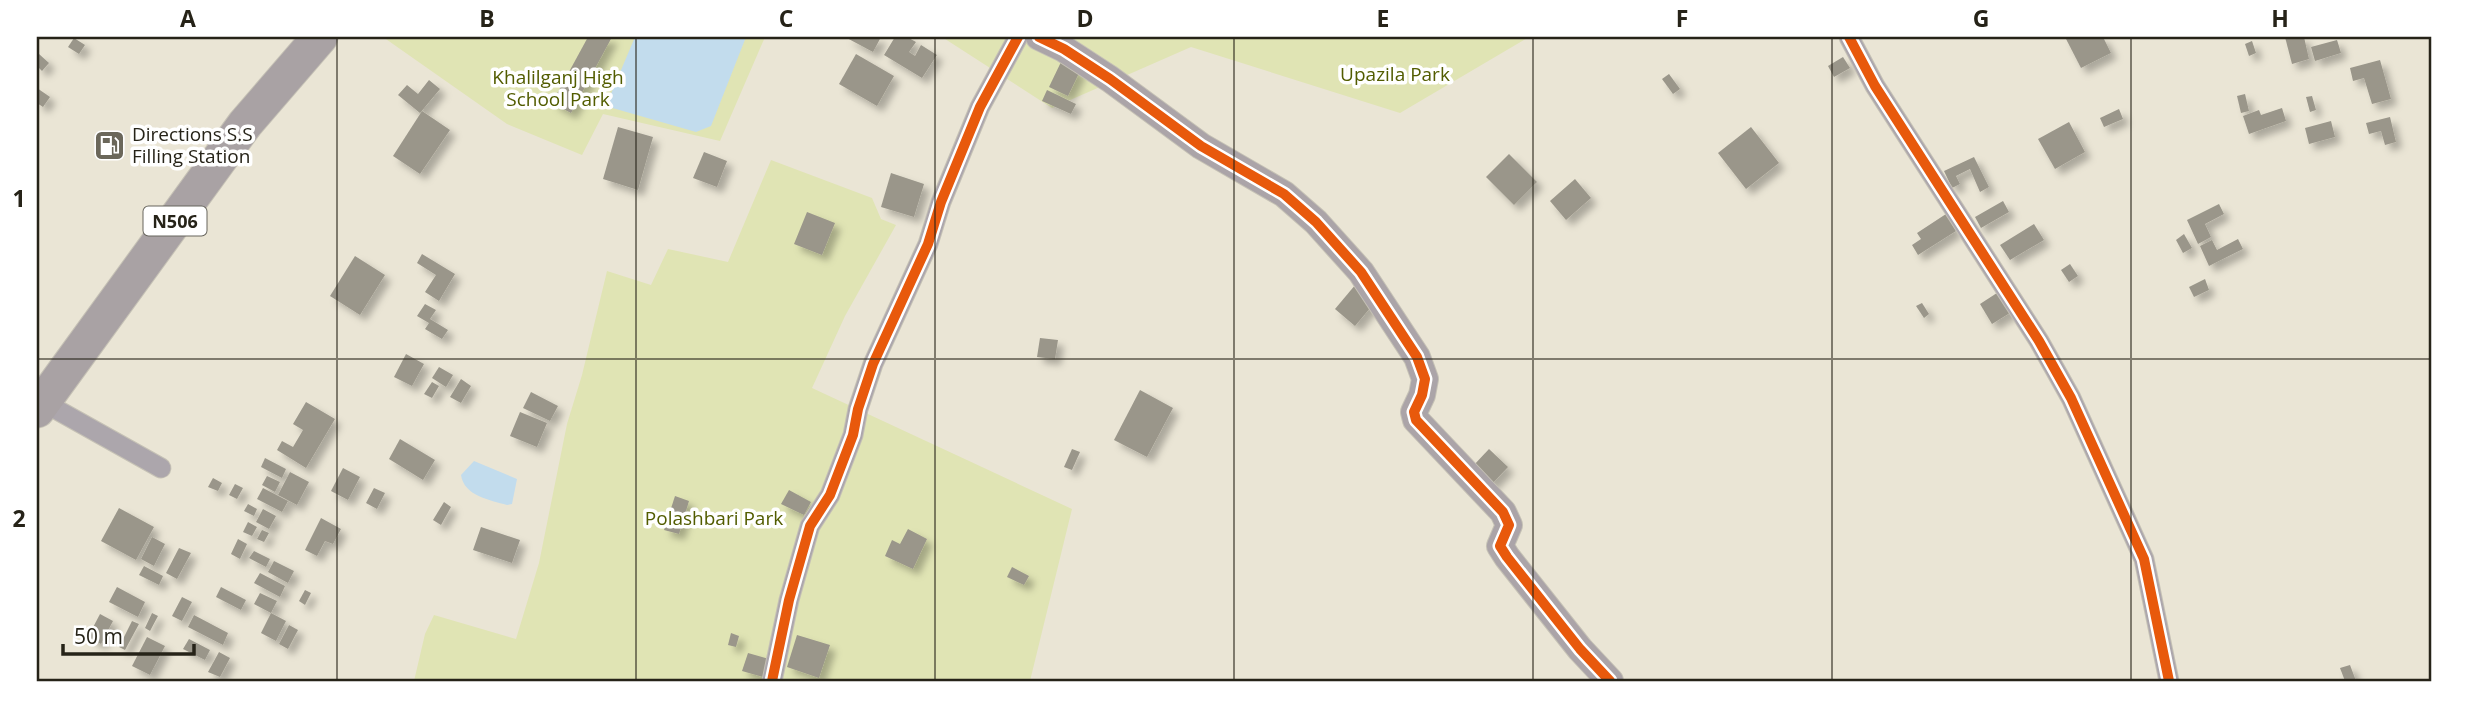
<svg xmlns="http://www.w3.org/2000/svg" width="2468" height="718" font-family="'Open Sans',sans-serif">
	<style>
		.green { fill: #e0e4b4 }
		.water { fill: #c2dced }
		.building { fill: #9a968a; filter: url(#shadow) }
		.lines { fill: none; stroke-linecap: round; stroke-linejoin: round }
		.street-casing { stroke: #c5c1b5; stroke-width: 21 }
		.secondary-casing { stroke: #c5c1b5; stroke-width: 28 }
		.highway-casing { stroke: #c5c1b5; stroke-width: 37 }
		.street { stroke: #aca6ac; stroke-width: 19 }
		.secondary { stroke: #aba4a8; stroke-width: 26 }
		.highway { stroke: #a9a2a4; stroke-width: 35 }
		.cycleway-casing { stroke: #fff; stroke-width: 15 }
		.cycleway { stroke: #e8590c; stroke-width: 10 }
		.grid { fill: none; stroke: #262318; stroke-width: 2; stroke-opacity: 0.55 }
		.labels { text-anchor: middle; dominant-baseline: central; stroke-width: 7; stroke-linejoin: round; paint-order: stroke }
		.shield { fill: #fff; stroke: #67655d; stroke-width: 2 }
		.shield-label { font-size: 18px; font-weight: bold; fill: #262318 }
		.park-label { font-size: 19px; fill: #525c00; stroke: #fff }
		.poi-label { font-size: 19px; fill: #262318; stroke: #fff; text-anchor: start }
		.neatline { fill: none; stroke: #262318; stroke-width: 2.5 }
		.grid-label { font-size: 23px; text-anchor: middle; font-weight: bold; fill: #262318 }
	</style>
	<defs>
		<filter id="shadow"><feDropShadow dx="6" dy="6" stdDeviation="3.5" flood-color="#0004"/></filter>
	</defs>
	<rect width="100%" height="100%" fill="#eae5d5"/>
	<g class="green">
		<path d="M383,37H765L720,141L603,114L582,155L507,124Z"/>
		<path d="M942,37H1529L1400,113L1191,47L1052,108Z"/>
		<path d="M771,160L872,198L881,219L896,225L845,316L812,388L1072,509L1030,681H414L425,634L434,615L516,639L539,563L567,424L582,375L607,271L651,285L668,249L728,262Z"/>
	</g>
	<g class="water">
		<path d="M635,37H746L711,126L696,132L609,107L610,96Z"/>
		<path d="M474,461L517,479L512,504L507,505C490,500 464,496 461,475Z"/>
	</g>
	<g class="building">
		<path d="M588,37H612L571,113L552,103Z"/>
		<path d="M845,37H881L873,52Z"/>
		<path d="M895,37H907L916,42L909,52L915,56L921,45L937,55L922,78L884,55Z"/>
		<path d="M2065,37H2103L2111,53L2081,68Z"/>
		<path d="M2285,37H2304L2309,59L2292,64Z"/>
		<path d="M74,38L85,45L79,54L68,47Z"/>
		<path d="M2337,40L2341,53L2315,61L2311,47Z"/>
		<path d="M2252,41L2256,53L2249,56L2245,44Z"/>
		<path d="M39,54L49,63L42,71L37,66V57Z"/>
		<path d="M856,54L894,76L877,106L839,84Z"/>
		<path d="M1843,57L1850,68L1834,77L1828,66Z"/>
		<path d="M2380,60L2391,99L2372,104L2364,78L2353,81L2350,68Z"/>
		<path d="M1061,62L1080,71L1068,96L1049,87Z"/>
		<path d="M1669,74L1680,89L1673,94L1662,79Z"/>
		<path d="M429,80L440,89L420,113L398,95L407,85L418,94Z"/>
		<path d="M37,88L50,97L43,107L37,103Z"/>
		<path d="M1047,90L1076,104L1071,114L1042,101Z"/>
		<path d="M2245,94L2249,111L2241,113L2237,96Z"/>
		<path d="M2312,96L2316,110L2310,112L2306,97Z"/>
		<path d="M2282,108L2286,121L2249,134L2243,116L2259,110L2261,115Z"/>
		<path d="M2119,109L2123,119L2104,127L2100,118Z"/>
		<path d="M422,111L450,130L420,174L393,156Z"/>
		<path d="M2390,117L2396,142L2385,145L2381,131L2369,134L2366,123Z"/>
		<path d="M2331,121L2335,137L2309,144L2305,128Z"/>
		<path d="M2069,122L2085,152L2055,169L2038,139Z"/>
		<path d="M618,127L653,137L638,190L603,179Z"/>
		<path d="M1751,127L1779,163L1746,189L1718,153Z"/>
		<path d="M704,152L727,161L717,187L693,178Z"/>
		<path d="M1509,154L1537,182L1514,205L1486,177Z"/>
		<path d="M1974,157L1989,187L1980,192L1970,169L1956,176L1960,184L1952,188L1944,171Z"/>
		<path d="M891,173L924,184L914,217L881,207Z"/>
		<path d="M1575,179L1591,198L1566,220L1550,201Z"/>
		<path d="M2003,201L2009,212L1981,228L1975,217Z"/>
		<path d="M2219,204L2224,214L2205,224L2211,237L2198,244L2187,220Z"/>
		<path d="M807,212L835,223L822,255L794,244Z"/>
		<path d="M1946,214L1956,231L1918,255L1912,245L1921,239L1917,233Z"/>
		<path d="M2034,224L2044,240L2010,260L2000,245Z"/>
		<path d="M2184,234L2192,248L2183,253L2176,240Z"/>
		<path d="M2238,239L2243,249L2209,266L2200,246L2212,240L2217,250Z"/>
		<path d="M422,254L455,274L439,301L425,292L436,275L417,263Z"/>
		<path d="M355,256L385,275L360,315L330,296Z"/>
		<path d="M2070,264L2078,276L2069,282L2061,270Z"/>
		<path d="M2205,279L2209,290L2194,297L2189,287Z"/>
		<path d="M1356,284L1376,301L1355,326L1335,309Z"/>
		<path d="M2000,291L2013,311L1992,324L1980,304Z"/>
		<path d="M1922,303L1929,314L1924,318L1916,306Z"/>
		<path d="M425,304L436,310L430,319L448,330L442,339L425,329L429,323L417,316Z"/>
		<path d="M1040,338L1058,340L1055,359L1037,357Z"/>
		<path d="M406,354L424,364L412,386L394,377Z"/>
		<path d="M439,367L453,375L446,387L432,378Z"/>
		<path d="M461,379L471,386L461,403L450,397Z"/>
		<path d="M432,382L439,386L432,398L424,394Z"/>
		<path d="M1140,390L1173,408L1147,457L1114,440Z"/>
		<path d="M531,392L558,406L550,421L523,408Z"/>
		<path d="M306,402L335,419L306,468L277,450L282,441L293,447L303,430L293,424Z"/>
		<path d="M520,412L547,423L537,447L510,436Z"/>
		<path d="M400,439L435,460L423,480L389,459Z"/>
		<path d="M1072,449L1080,452L1072,470L1064,467Z"/>
		<path d="M1489,449L1508,467L1491,485L1472,467Z"/>
		<path d="M265,458L286,469L282,478L261,467Z"/>
		<path d="M343,468L360,477L348,500L331,491Z"/>
		<path d="M290,472L309,482L297,505L278,495Z"/>
		<path d="M267,476L280,482L275,492L262,485Z"/>
		<path d="M213,478L222,483L218,491L208,487Z"/>
		<path d="M235,484L243,488L237,499L229,495Z"/>
		<path d="M263,488L288,501L282,512L257,499Z"/>
		<path d="M374,488L385,493L377,509L366,503Z"/>
		<path d="M789,490L811,502L804,515L781,504Z"/>
		<path d="M675,496L689,501L679,534L664,530Z"/>
		<path d="M444,502L451,507L441,525L433,520Z"/>
		<path d="M248,504L257,509L254,516L244,511Z"/>
		<path d="M119,508L154,527L136,560L101,541Z"/>
		<path d="M263,509L276,516L269,529L256,522Z"/>
		<path d="M321,518L341,529L333,544L325,541L317,556L305,550Z"/>
		<path d="M248,522L257,527L252,536L243,532Z"/>
		<path d="M481,527L520,540L512,563L473,550Z"/>
		<path d="M908,529L927,539L913,569L885,556L892,540L900,544Z"/>
		<path d="M262,530L269,533L264,542L257,539Z"/>
		<path d="M152,537L165,544L154,566L141,559Z"/>
		<path d="M238,539L247,544L240,559L231,554Z"/>
		<path d="M179,548L191,553L177,579L166,573Z"/>
		<path d="M254,551L270,559L266,567L249,558Z"/>
		<path d="M274,561L294,571L288,583L268,572Z"/>
		<path d="M144,566L163,576L159,585L139,575Z"/>
		<path d="M1012,567L1029,576L1024,585L1007,577Z"/>
		<path d="M260,573L285,586L280,597L254,583Z"/>
		<path d="M117,587L145,602L138,617L109,602Z"/>
		<path d="M221,587L246,600L241,610L216,597Z"/>
		<path d="M305,590L311,593L305,605L299,601Z"/>
		<path d="M260,593L277,601L271,613L254,604Z"/>
		<path d="M182,597L192,602L182,621L172,616Z"/>
		<path d="M152,613L158,616L150,631L145,628Z"/>
		<path d="M271,613L286,621L276,641L261,633Z"/>
		<path d="M100,614L113,621L101,644L88,637Z"/>
		<path d="M194,615L228,633L223,645L188,627Z"/>
		<path d="M132,621L139,624L125,650L119,647Z"/>
		<path d="M289,625L298,630L288,649L279,644Z"/>
		<path d="M731,633L739,636L736,647L728,645Z"/>
		<path d="M797,635L830,645L819,678L787,667Z"/>
		<path d="M147,637L165,646L150,675L132,666Z"/>
		<path d="M189,639L210,650L205,660L183,649Z"/>
		<path d="M219,652L230,658L220,677L208,672Z"/>
		<path d="M748,653L769,659L763,677L742,671Z"/>
		<path d="M2350,665L2356,681H2345L2340,668Z"/>
	</g>
	<g class="lines">
		<defs>
			<g id="street">
				<path d="M1849,37L1875,86L2039,341L2071,398L2144,559L2169,681"/>
				<path d="M43,402L161,468"/>
				<path d="M772,681L789,600L810,526L830,495L853,435L858,409L873,364L928,244L941,202L980,107L1018,37"/>
			</g>
			<path id="secondary" d="M1039,37L1064,49L1110,79L1201,146L1284,194L1316,222L1361,272L1417,357L1425,379L1422,395L1414,412L1416,420L1503,512L1509,525L1500,546L1507,557L1580,649L1610,681"/>
			<path id="highway" d="M37,410L245,124L320,37"/>
		</defs>
		<use href="#street" class="street-casing"/>
		<use href="#secondary" class="secondary-casing"/>
		<use href="#highway" class="highway-casing"/>
		<use href="#street" class="street"/>
		<use href="#secondary" class="secondary"/>
		<use href="#highway" class="highway"/>
		<defs>
			<g id="cycleway">
				<path d="M1039,37L1064,49L1110,79L1201,146L1284,194L1316,222L1361,272L1417,357L1425,379L1422,395L1414,412L1416,420L1503,512L1509,525L1500,546L1507,557L1580,649L1610,681"/>
				<path d="M1849,37L1875,86L2039,341L2071,398L2144,559L2169,681"/>
				<path d="M772,681L789,600L810,526L830,495L853,435L858,409L873,364L928,244L941,202L980,107L1018,37"/>
			</g>
		</defs>
		<use href="#cycleway" class="cycleway-casing"/>
		<use href="#cycleway" class="cycleway"/>
	</g>
	<path class="grid" d="M337,37V681M636,37V681M935,37V681M1234,37V681M1533,37V681M1832,37V681M2131,37V681M37,359H2431"/>
	<defs>
		<symbol id="fuel-square" viewBox="-11 -11 22 22"><rect x="-9" y="-9" width="18" height="18" rx="4" fill="#6b675a" stroke="#fff"/><path d="M-5.5-6h7V0h2V4h1.3V-2.5L3-4.5l.8-.8L6-3V5H2.5V1h-1V6h-7ZM-4.2-4.7v3.2H.2V-4.7Z" fill="#fff"/></symbol>
	</defs>
	<g fill-rule="evenodd">
		<use href="#fuel-square" x="92" y="128" width="35" height="35"/>
	</g>
	<g class="labels">
		<rect class="shield" x="143.5" y="206.5" width="63" height="29" rx="5"/>
		<g class="shield-label">
			<text x="175" y="221">N506</text>
		</g>
		<g class="park-label">
			<text x="1395" y="74">Upazila Park</text>
			<text x="558" y="77">Khalilganj High<tspan x="558" dy="22">School Park</tspan></text>
			<text x="714" y="518">Polashbari Park</text>
		</g>
		<g class="poi-label">
			<text x="132" y="134">Directions S.S<tspan x="132" dy="22">Filling Station</tspan></text>
		</g>
	</g>
	<rect width="2468" height="718" fill="none" stroke="#ffffff" stroke-width="77"/>
	<path d="M63 644v10h131v-10" fill="none" stroke="#262318" stroke-width="3.5"/>
	<text x="74" y="644" font-size="21" fill="#262318" stroke="#ffffff" stroke-width="5" paint-order="stroke">50 m</text>
	<rect x="38" y="38" width="2392" height="642" class="neatline"/>
	<g class="grid-label">
		<text x="188" y="27">A</text>
		<text x="487" y="27">B</text>
		<text x="786" y="27">C</text>
		<text x="1085" y="27">D</text>
		<text x="1383" y="27">E</text>
		<text x="1682" y="27">F</text>
		<text x="1981" y="27">G</text>
		<text x="2280" y="27">H</text>
		<text x="19" y="207">1</text>
		<text x="19" y="527">2</text>
	</g>
</svg>
